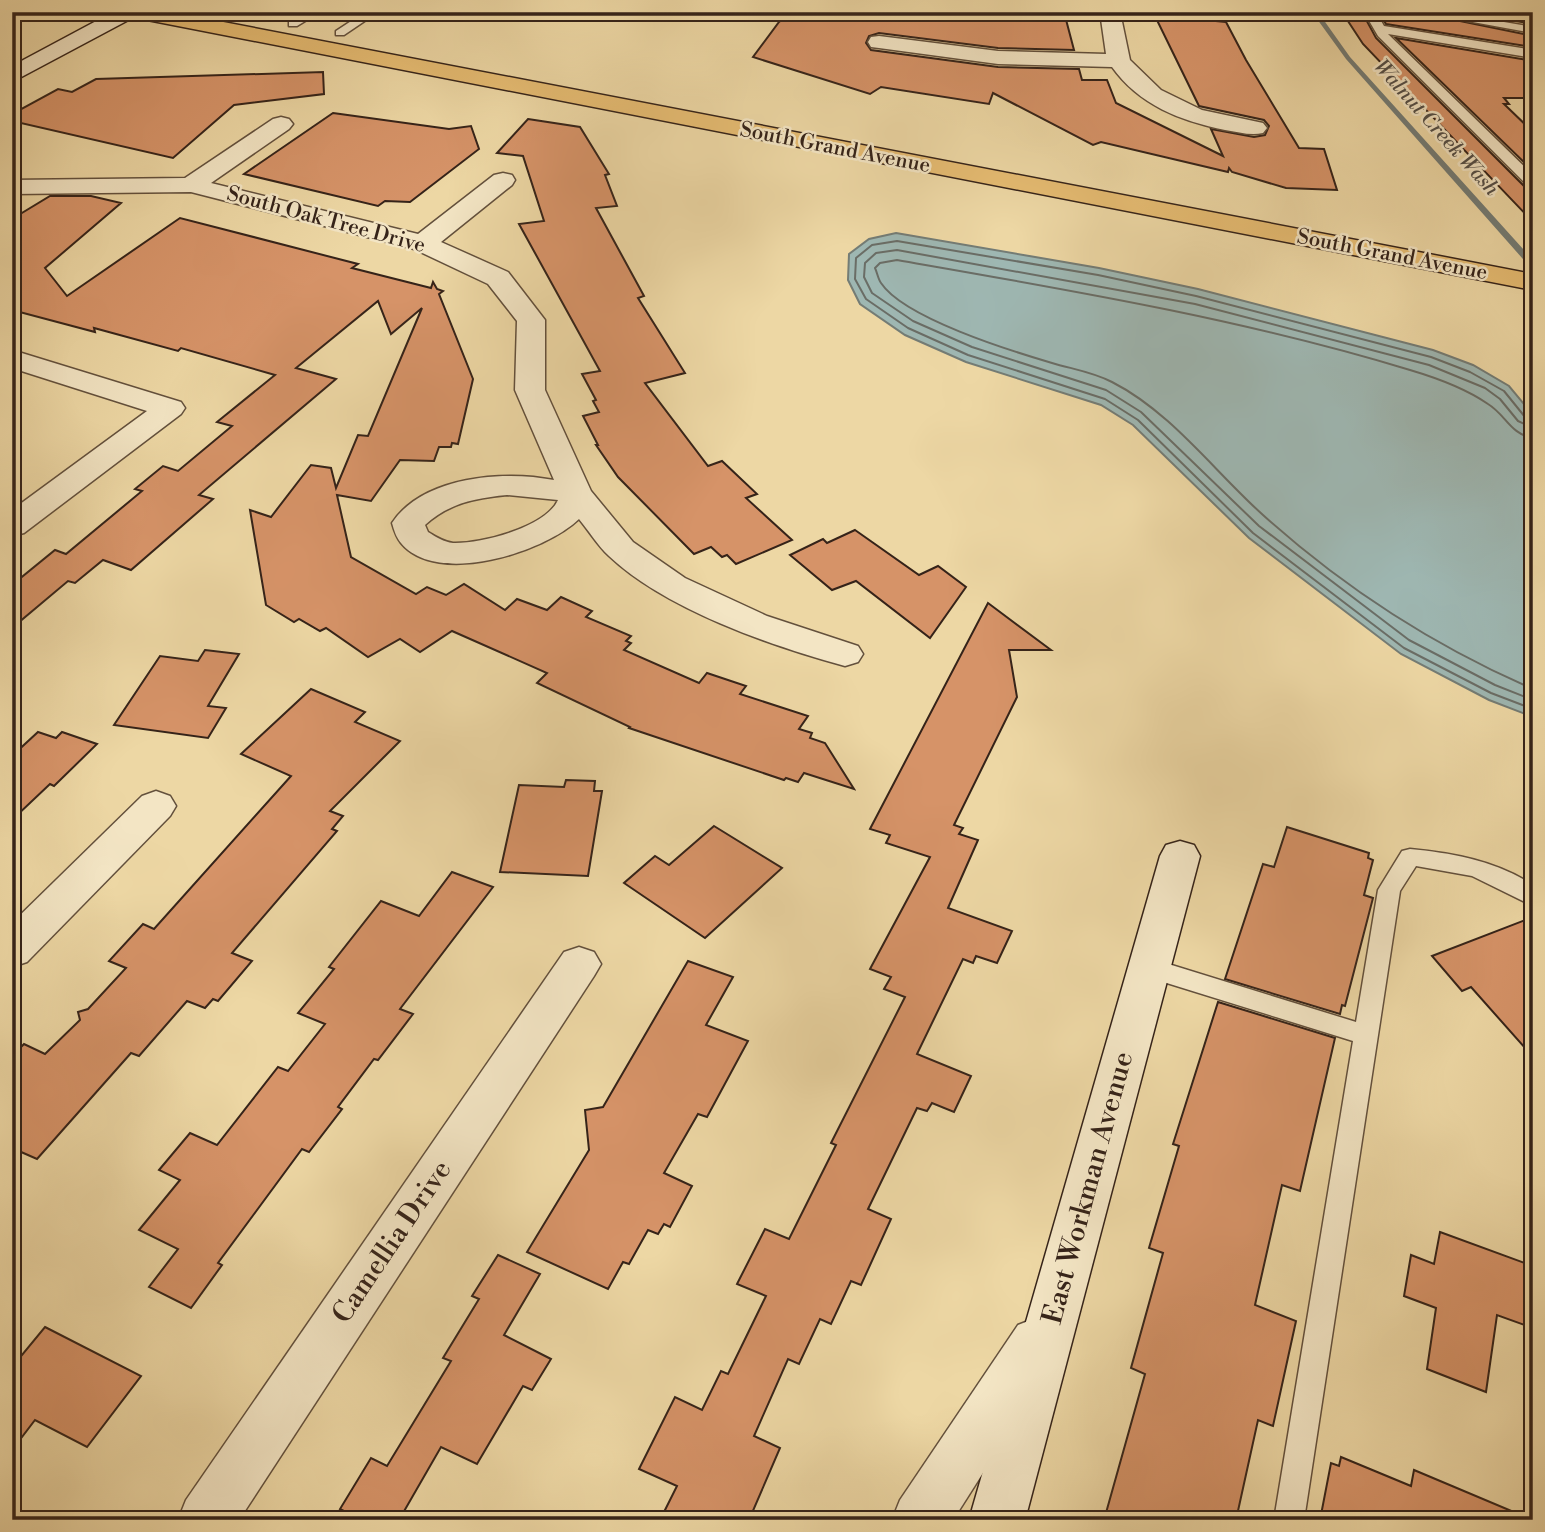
<svg xmlns="http://www.w3.org/2000/svg" width="1545" height="1532" font-family="'Libre Bodoni',serif">
	<style>
		.water { fill: #9eb7b2; stroke: #747c75; stroke-width: 2 }
		.lines { fill: none; stroke-linecap: round; stroke-linejoin: round }
		.shore { stroke: #6a6d66; stroke-width: 2 }
		.stream { fill: #747c75; fill-rule: evenodd }
		.building { fill: #d69368; stroke: #352319; stroke-width: 2 }
		.lane-casing { stroke: #63503c; stroke-width: 3 }
		.street-casing { stroke: #63503c; stroke-width: 3 }
		.secondary-casing { stroke: #352319; stroke-width: 3 }
		.primary-casing { stroke: #352319; stroke-width: 3 }
		.lane { fill: #f3e5c4; fill-rule: evenodd }
		.street { fill: #f3e5c4; fill-rule: evenodd }
		.secondary { fill: #f3e5c4; fill-rule: evenodd }
		.primary { fill: #e6bc72; fill-rule: evenodd }
		.labels { text-anchor: middle; dominant-baseline: central; stroke-width: 5; stroke-linejoin: round; paint-order: stroke }
		.far-water-label { font-size: 21px; font-style: italic; fill: #544f47; stroke: #f3e5c4 }
		.far-street-label { font-size: 21px; fill: #352319; stroke: #f3e5c4 }
		.near-street-label { font-size: 28px; fill: #352319; stroke: #f3e5c4 }
	</style>
	<rect width="100%" height="100%" fill="#edd7a4"/>
	<filter id="stains"><feTurbulence type="fractalNoise" baseFrequency=".00286" numOctaves="4"/><feColorMatrix values="0 0 0 0 .2 0 0 0 0 .09 0 0 0 0 .02 0 0 0 .5 -.17"/></filter>
	<radialGradient id="worn" r=".72"><stop offset=".6" stop-color="#630" stop-opacity="0"/><stop offset="1" stop-color="#630" stop-opacity=".3"/></radialGradient>
	<path class="water" d="M896,233L1099,268L1198,289L1433,350L1473,365L1509,386L1533,415V717L1489,700L1401,654L1249,538L1133,425L1101,405L966,362L905,335L860,304L848,280L849,254L869,239Z"/>
	<g class="lines">
		<g class="shore">
			<path d="M1533,419L1525,417L1504,391L1470,372L1431,357L1196,296L1098,275L897,241L872,245L856,258L855,279L866,299L908,328L968,355L1105,399L1138,420L1253,533L1404,648L1491,693L1533,709"/>
			<path d="M1533,428L1518,421L1500,399L1485,388L1429,365L1195,304L897,250L876,253L865,263L864,277L872,293L913,321L972,347L1106,390L1141,412L1259,526L1409,640L1495,685L1533,700"/>
			<path d="M1533,438C1510,434 1506,415 1488,404C1465,388 1437,378 1410,370C1243,319 1069,290 897,260L880,263L875,268C877,272 878,279 881,283C904,318 1011,351 1052,363C1072,369 1093,372 1112,382C1171,412 1214,471 1263,515C1343,587 1434,646 1533,689"/>
		</g>
		<path class="stream" d="M1312,12H1318L1350,57L1533,260V267H1530L1346,59Z"/>
	</g>
	<g class="building">
		<path d="M792,12H1064L1074,50L998,48L879,33L869,36L866,43L871,50L998,67L1079,69L1082,80H1107L1116,103L1223,156L1211,129L1254,137L1265,135L1269,126L1264,120L1199,106L1153,12H1203L1206,20L1226,22L1246,60L1299,148L1324,149L1337,190L1286,188L1232,172L1229,168L1228,172L1101,142L1093,145L993,93L989,104L881,87L870,94L753,57L779,22Z"/>
		<path d="M1342,12H1362L1376,38L1526,188L1533,190V222L1363,44Z"/>
		<path d="M1379,12H1416L1533,36V47L1386,24Z"/>
		<path d="M1462,12H1533V24Z"/>
		<path d="M1396,38L1533,61V98H1504L1509,104H1504L1533,132V171Z"/>
		<path d="M323,72L324,94L234,105L173,158L12,121V114L58,89L72,92L96,79Z"/>
		<path d="M333,113L449,129L471,126L479,149L410,202L385,201L378,206L244,174Z"/>
		<path d="M528,119L580,127L609,174L605,175L617,206L596,208L644,296L638,298L685,373L645,383L708,466L722,461L757,494L746,498L792,540L736,564L727,555L722,557L711,547L694,554L618,477L596,445H598L583,416L599,412L593,401L596,400L582,374L600,371L519,224L544,221L523,156L497,153Z"/>
		<path d="M50,196H91L121,203L45,268L67,296L180,218L358,264L352,268L431,288L433,282L437,289L443,291L439,294L473,379L458,444L452,443L451,447H439L434,461L400,460L371,501L337,495L351,557L416,594L427,587L446,595L464,584L505,610L517,599L547,610L561,597L592,611L586,617L631,636L626,641L631,643L624,650L699,683L707,673L746,686L740,694L808,716L799,729L812,733L810,738L825,743L854,789L804,773L798,782L786,778L784,780L629,728L630,727L537,683L547,673L452,631L420,652L400,639L368,657L326,628L320,631L299,619L294,622L266,605L250,510L271,517L311,465L331,468L336,488L358,435L368,436L422,308L391,334L378,301L296,368L336,379L199,495L213,499L131,570L103,560L75,583L68,581L12,628V585L55,550L66,554L142,491L135,489L163,466L178,471L232,426L217,422L275,375L181,348L178,351L94,328L95,332L12,310V219Z"/>
		<path d="M855,530L919,575L938,566L966,587L930,638L856,581L832,590L790,555L823,539L827,543Z"/>
		<path d="M988,603L1051,650H1009L1017,697L954,825L963,828L959,834L978,840L948,908L1012,931L997,963L976,956L973,963L963,959L917,1054L971,1076L954,1112L932,1103L927,1111L917,1108L868,1209L891,1219L861,1285L851,1281L831,1324L820,1319L799,1364L788,1359L754,1436L780,1448L749,1520H660L677,1486L639,1469L675,1397L702,1410L721,1371L728,1374L766,1296L737,1284L765,1229L789,1239L836,1145L831,1143L905,997L884,989L891,977L870,969L930,857L886,843L890,835L870,829Z"/>
		<path d="M205,650L239,654L208,706L226,708L208,738L114,725L160,656L198,661Z"/>
		<path d="M311,689L365,712L355,722L400,741L330,811L343,816L332,829L337,831L232,953L252,961L218,1001L213,999L205,1008L187,1001L139,1056L131,1053L37,1159L12,1148V1056L24,1044L45,1054L80,1020L78,1012L88,1009L126,968L109,961L143,924L154,929L291,776L241,754Z"/>
		<path d="M38,732L56,738L62,732L97,744L54,786L50,784L12,820V756Z"/>
		<path d="M566,780L595,781L594,791H602L588,876L500,872L519,785L564,787Z"/>
		<path d="M714,826L782,868L705,938L624,883L655,856L669,865Z"/>
		<path d="M1287,827L1369,853L1368,858L1373,860L1364,895L1373,898L1345,1006L1342,1005L1340,1014L1225,979L1263,864L1274,867Z"/>
		<path d="M452,872L493,887L400,1009L413,1014L378,1060L374,1059L338,1107L342,1109L309,1152L302,1149L218,1263L222,1265L191,1308L149,1287L178,1249L139,1230L180,1180L159,1170L190,1133L217,1145L278,1067L288,1071L325,1024L298,1013L334,969L329,967L381,901L419,916Z"/>
		<path d="M1533,917V1057L1471,987L1462,991L1432,956Z"/>
		<path d="M688,961L733,977L706,1025L748,1041L707,1117L698,1114L664,1173L692,1186L670,1227L664,1224L658,1234L648,1230L629,1264L623,1262L608,1289L527,1252L589,1150L585,1110L603,1107Z"/>
		<path d="M1218,1002L1335,1038L1300,1191L1282,1185L1255,1305L1296,1321L1273,1426L1258,1420L1236,1520H1104L1145,1374L1131,1368L1163,1253L1149,1248L1179,1146L1173,1144Z"/>
		<path d="M1440,1232L1533,1266V1328L1497,1315L1486,1392L1427,1369L1436,1308L1404,1296L1411,1255L1434,1264Z"/>
		<path d="M498,1255L540,1274L504,1335L551,1359L532,1390L523,1386L477,1464L441,1447L399,1520H361L340,1509L371,1458L387,1466L451,1361L443,1358L479,1299L472,1296Z"/>
		<path d="M45,1327L141,1376L87,1447L35,1420L12,1450V1367Z"/>
		<path d="M1341,1457L1411,1486L1414,1470L1533,1520H1320L1331,1463L1339,1466Z"/>
	</g>
	<g class="lines">
		<defs>
			<g id="lane">
				<path d="M306,12H320L297,26H289V22Z"/>
				<path d="M365,12H378L344,35H336V31Z"/>
				<path d="M1364,12H1376L1384,26L1533,50V58L1388,34L1533,175V187L1528,186L1378,36Z"/>
				<path d="M1418,12H1445L1533,27V33Z"/>
				<path d="M1410,849C1453,853 1496,861 1533,885V906L1472,876L1416,866L1400,891L1304,1520H1274L1353,1041L1141,975L1137,968L1141,961L1149,958L1356,1022L1378,890L1402,851Z"/>
			</g>
			<g id="street">
				<path d="M1100,12H1120L1130,60L1161,90L1202,110L1263,123L1267,128L1263,133C1251,136 1238,132 1225,130C1181,121 1139,105 1112,67L998,64L879,48L871,47L868,42L871,37L879,36L998,51L1106,54Z"/>
				<path d="M281,117L289,119L293,124L289,129L211,183L418,234L494,175L503,173L512,175L515,180L512,185L441,242L508,272L545,320V390L591,491L633,542L685,578L767,616L858,646L863,654L858,662L845,666C771,646 665,609 609,556C598,546 589,531 579,519C545,552 437,587 401,543C396,537 394,530 392,523C423,476 504,470 554,480L515,390L517,321L488,284L414,249L191,192L12,194V180L185,178L273,119ZM507,495L558,500C546,527 481,544 453,543C444,542 436,537 428,532L425,525C449,503 476,498 507,495Z"/>
				<path d="M12,350L181,402L185,408L181,414L24,533L12,536V510L147,411L12,368Z"/>
				<path d="M156,791L170,796L176,806L170,816L27,962L12,967V923L142,796Z"/>
				<path d="M579,947L594,952L601,964L594,976L239,1520H178L186,1500L564,952Z"/>
				<path d="M1036,1318L1054,1325L1062,1343L1054,1361L953,1520H892L900,1500L1018,1325Z"/>
			</g>
			<g id="secondary">
				<path d="M113,12H139L136,16L12,82V66Z"/>
				<path d="M1180,841L1194,845L1200,856L1025,1520H969L1160,856L1166,845Z"/>
			</g>
			<path id="primary" d="M127,12H171L1533,274V290L137,18L130,16Z"/>
		</defs>
		<use href="#lane" class="lane-casing"/>
		<use href="#street" class="street-casing"/>
		<use href="#secondary" class="secondary-casing"/>
		<use href="#primary" class="primary-casing"/>
		<use href="#lane" class="lane"/>
		<use href="#street" class="street"/>
		<use href="#secondary" class="secondary"/>
		<use href="#primary" class="primary"/>
	</g>
	<g class="labels">
		<g class="far-water-label">
			<text transform="translate(1436 128) rotate(48)">Walnut Creek Wash</text>
		</g>
		<g class="far-street-label">
			<text transform="translate(835 148) rotate(11)">South Grand Avenue</text>
			<text transform="translate(326 220) rotate(15)">South Oak Tree Drive</text>
			<text transform="translate(1392 255) rotate(11)">South Grand Avenue</text>
		</g>
		<g class="near-street-label">
			<text transform="translate(1088 1188) rotate(-75)">East Workman Avenue</text>
			<text transform="translate(392 1242) rotate(-56)">Camellia Drive</text>
		</g>
	</g>
	<rect width="1545" height="1532" fill="none" stroke="#edd7a4" stroke-width="42"/>
	<rect x="14" y="14" width="1517" height="1504" fill="none" stroke="#352319" stroke-width="3.5"/>
	<rect x="21" y="21" width="1503" height="1490" fill="none" stroke="#352319" stroke-width="2"/>
	<rect width="100%" height="100%" filter="url(#stains)"/>
	<rect width="100%" height="100%" fill="url(#worn)"/>
</svg>
